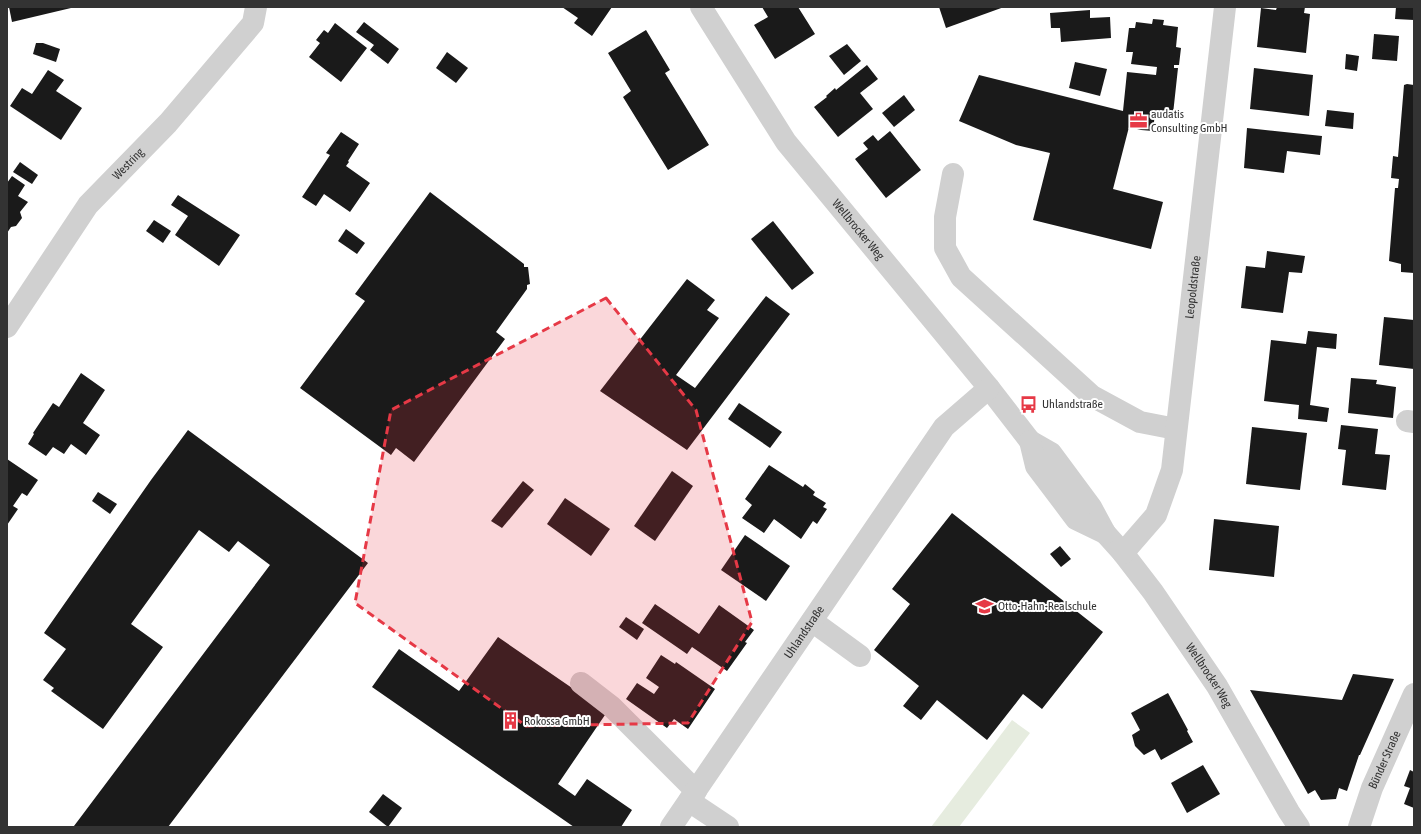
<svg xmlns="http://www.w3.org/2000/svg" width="1421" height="834" font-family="'Asap Condensed',sans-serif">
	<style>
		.green { fill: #e6ecdf }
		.building { fill: #1a1a1a }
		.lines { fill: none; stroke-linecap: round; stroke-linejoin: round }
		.minor { stroke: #d0d0d0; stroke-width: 22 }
		.marked { fill: #e63946; fill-opacity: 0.2; stroke: #e63946; stroke-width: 3; stroke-dasharray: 8 5; stroke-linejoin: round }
		.labels { text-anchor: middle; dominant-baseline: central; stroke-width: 4; stroke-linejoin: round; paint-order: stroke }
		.poi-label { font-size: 12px; fill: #333; stroke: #fff; text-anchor: start }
		.street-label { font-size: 12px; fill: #333; stroke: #fff }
	</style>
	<rect width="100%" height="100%" fill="#fff"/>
	<path class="green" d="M1012,720L1030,733L959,827H931Z"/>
	<g class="building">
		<path d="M9,7H71V8L12,22Z"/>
		<path d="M562,7H612L592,36L574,23L578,18Z"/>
		<path d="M762,7H798L815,34L775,59L754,25L768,17Z"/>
		<path d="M939,7H1004L946,28Z"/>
		<path d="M1277,7H1305L1304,13L1310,14L1306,53L1257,47L1261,8L1276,10Z"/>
		<path d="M1396,7H1414V20L1395,19Z"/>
		<path d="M1090,10V18L1110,17L1111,38L1061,42L1060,28H1051L1050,13Z"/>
		<path d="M1153,19L1164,20L1163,25L1178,27L1176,47L1181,48L1179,65H1174V68H1178L1173,114L1155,113L1153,131L1141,130L1129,127L1113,189L1163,202L1151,249L1033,220L1050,153L1016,145L959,121L979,75L1123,111L1127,72L1156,75L1157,67L1131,64L1133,52H1126L1129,28H1135L1136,22L1152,24Z"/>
		<path d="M364,22L399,49L388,64L370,50L374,45L356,32Z"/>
		<path d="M335,23L367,48L341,82L309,57L320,43L316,40L324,30L328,33Z"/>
		<path d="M646,30L670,70L665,73L709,145L668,170L623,97L631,91L608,53Z"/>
		<path d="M1374,34L1399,36L1397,61L1372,59Z"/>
		<path d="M36,43H43L60,49L56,62L33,54Z"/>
		<path d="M847,44L861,61L844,75L829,56Z"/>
		<path d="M447,52L468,68L456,83L436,68Z"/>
		<path d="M1346,54L1359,56L1357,71L1345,69Z"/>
		<path d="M1075,62L1107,69L1100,96L1069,88Z"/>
		<path d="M867,65L878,79L860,93L873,109L838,137L814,107L827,97L826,96L835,88L836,90Z"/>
		<path d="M1254,68L1313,75L1309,116L1250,109Z"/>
		<path d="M48,70L64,80L56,91L82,108L61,140L10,106L22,88L32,94Z"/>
		<path d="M1407,84L1414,85V273L1401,272V264L1389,261L1395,188H1398L1399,179L1391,178L1393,156L1398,157L1404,85Z"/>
		<path d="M904,95L915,110L894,127L882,113Z"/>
		<path d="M1327,110L1354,113L1353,129L1325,126Z"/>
		<path d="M1247,128L1322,136L1320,155L1287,151L1284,173L1244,168Z"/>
		<path d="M890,131L921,170L886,198L855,159L868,149L863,143L873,135L878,141Z"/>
		<path d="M341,132L359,144L348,161L349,162L346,166L370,183L350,212L324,194L316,206L302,197L330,155L326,153Z"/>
		<path d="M20,162L38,175L32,184L13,172Z"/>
		<path d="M12,176L25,185L18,196L28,202L20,212L22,218L16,226L11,227L7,233V183Z"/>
		<path d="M430,192L524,264V267H528L530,284L527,285V289L496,332L505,339L414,462L396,448L391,455L300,388L365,301L355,294Z"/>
		<path d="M178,195L240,235L219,266L175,235L188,216L171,205Z"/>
		<path d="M154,220L171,231L163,243L146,231Z"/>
		<path d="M773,221L814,273L792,290L751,239Z"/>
		<path d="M346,229L365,243L357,254L338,241Z"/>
		<path d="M1267,251L1305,256L1302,273L1289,272L1283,313L1241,308L1246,266L1265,268Z"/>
		<path d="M687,279L715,300L707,310L719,318L676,375L695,388L766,296L790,314L687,450L600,391Z"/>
		<path d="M1384,317L1414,320V369L1379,365Z"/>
		<path d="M1308,331L1337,334L1336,349L1317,347L1310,405L1329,408L1327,422L1298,419L1299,405L1264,401L1271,340L1306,344Z"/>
		<path d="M81,373L105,390L83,423L100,435L86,455L71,444L64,454L53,447L46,456L28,444L34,434L33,433L53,403L59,407Z"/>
		<path d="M1351,378L1377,380L1376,384L1396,387L1393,418L1348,413Z"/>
		<path d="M739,403L782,432L770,448L728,419Z"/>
		<path d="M1341,425L1378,429L1375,454L1390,455L1386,490L1342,485L1346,450L1338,449Z"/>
		<path d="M1252,427L1307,433L1300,490L1246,484Z"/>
		<path d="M188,430L368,563L168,827H76L74,826L270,565L238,541L229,552L199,530L131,624L163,647L103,729L51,691L54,688L43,680L66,649L44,633L151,480Z"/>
		<path d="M7,459L38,480L27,496L22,493L13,506L18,509L7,525Z"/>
		<path d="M769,465L803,487L805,484L815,492L813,495L826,503L823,507L827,509L817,524L813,521L801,539L774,519L764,533L742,518L752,505L745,499Z"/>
		<path d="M672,471L693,486L655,541L634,526Z"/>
		<path d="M523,481L534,490L502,528L491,521Z"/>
		<path d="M98,492L117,504L110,514L92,501Z"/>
		<path d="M565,498L610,529L591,556L547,524Z"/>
		<path d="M952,513L1103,632L1042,709L1023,694L987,740L937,700L921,720L903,706L919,686L874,650L910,604L892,589Z"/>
		<path d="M1214,519L1279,526L1274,577L1209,570Z"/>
		<path d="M745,535L790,566L766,601L721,570Z"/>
		<path d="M1060,546L1071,559L1061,567L1050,554Z"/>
		<path d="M655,604L699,634L719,605L754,630L745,642L747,643L727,671L692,647L687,654L642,623Z"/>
		<path d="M626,617L644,629L637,640L619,627Z"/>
		<path d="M498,637L607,712L558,784L575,796L587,779L632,810L621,827H574L372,687L399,649L459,691Z"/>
		<path d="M661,655L675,664L676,662L715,689L688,729L674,719L667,728L626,699L637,683L654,694L659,687L646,678Z"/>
		<path d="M1353,674L1394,679L1360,755H1359L1347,791L1339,788L1336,799L1321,800L1315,790L1308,794L1250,690L1342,700Z"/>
		<path d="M1168,693L1188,730L1187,731L1193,742L1161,760L1155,749L1144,755L1135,746L1132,735L1140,730L1131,713Z"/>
		<path d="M1203,765L1220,794L1187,813L1171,783Z"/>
		<path d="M1410,770L1414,772V808L1404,804L1410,788L1404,786Z"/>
		<path d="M383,794L402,808L388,827L369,812Z"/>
	</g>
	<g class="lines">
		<g class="minor">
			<path id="s1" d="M701,7L786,142L989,388L1030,441L1051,453L1091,507L1105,533L1123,553L1153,592L1217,686L1289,812L1299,827"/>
			<path d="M953,174L945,217V248L961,277L1092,396L1140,422L1176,429"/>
			<path id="s2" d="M7,327L88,205L168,123L253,23L256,7"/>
			<path d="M1407,421L1414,422"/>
			<path d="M1030,441L1036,466L1076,519L1105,533"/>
			<path id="s3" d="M1123,553L1156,515L1172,470L1225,7"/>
			<path d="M812,621L860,656"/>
			<path d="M581,683L612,707L696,791"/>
			<path d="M689,801L728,827"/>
			<path id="s4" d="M671,827L944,427L989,388"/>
			<path id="s5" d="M1359,827L1372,788L1414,694"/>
		</g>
	</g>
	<path class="marked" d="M606,298L696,410L752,622L688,723L526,726L355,603L391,410Z"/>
	<defs>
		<symbol id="office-bare" viewBox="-9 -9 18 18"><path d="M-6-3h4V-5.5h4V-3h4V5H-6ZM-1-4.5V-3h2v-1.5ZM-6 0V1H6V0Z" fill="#e63946" stroke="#fff" stroke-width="2.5" paint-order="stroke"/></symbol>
		<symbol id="bus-bare" viewBox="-9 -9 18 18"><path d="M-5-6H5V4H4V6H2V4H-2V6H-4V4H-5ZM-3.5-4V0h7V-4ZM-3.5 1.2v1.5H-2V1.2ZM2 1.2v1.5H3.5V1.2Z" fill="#e63946" stroke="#fff" stroke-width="2.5" paint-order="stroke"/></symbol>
		<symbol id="school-bare" viewBox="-9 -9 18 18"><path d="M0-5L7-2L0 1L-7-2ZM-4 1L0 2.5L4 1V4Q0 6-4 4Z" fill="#e63946" stroke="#fff" stroke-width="2.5" paint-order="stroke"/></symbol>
		<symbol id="building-bare" viewBox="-9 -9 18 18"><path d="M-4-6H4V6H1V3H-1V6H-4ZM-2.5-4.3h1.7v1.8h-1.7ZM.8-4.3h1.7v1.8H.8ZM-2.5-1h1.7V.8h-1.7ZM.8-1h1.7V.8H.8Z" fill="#e63946" stroke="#fff" stroke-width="2.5" paint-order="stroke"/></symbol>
	</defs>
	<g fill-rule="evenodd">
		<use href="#office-bare" x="1126" y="108" width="25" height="25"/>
		<use href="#bus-bare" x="1016" y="392" width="25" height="25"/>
		<use href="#school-bare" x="972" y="594" width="25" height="25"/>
		<use href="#building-bare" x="498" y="708" width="25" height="25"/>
	</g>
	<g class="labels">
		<g class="poi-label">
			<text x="1151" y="114">audatis<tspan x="1151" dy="14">Consulting GmbH</tspan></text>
			<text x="1042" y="404">Uhlandstraße</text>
			<text x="998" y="606">Otto-Hahn-Realschule</text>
			<text x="524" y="721">Rokossa GmbH</text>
		</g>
		<g class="street-label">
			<text stroke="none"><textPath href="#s2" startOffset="204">Westring</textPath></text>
			<text stroke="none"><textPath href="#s1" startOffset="273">Wellbrocker Weg</textPath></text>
			<text stroke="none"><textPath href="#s3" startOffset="282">Leopoldstraße</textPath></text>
			<text stroke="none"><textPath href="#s4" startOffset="236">Uhlandstraße</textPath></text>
			<text stroke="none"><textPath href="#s1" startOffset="843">Wellbrocker Weg</textPath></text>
			<text stroke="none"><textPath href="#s5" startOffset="72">Bünder Straße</textPath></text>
		</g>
	</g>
	<rect width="1421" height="834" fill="none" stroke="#333333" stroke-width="16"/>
</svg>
